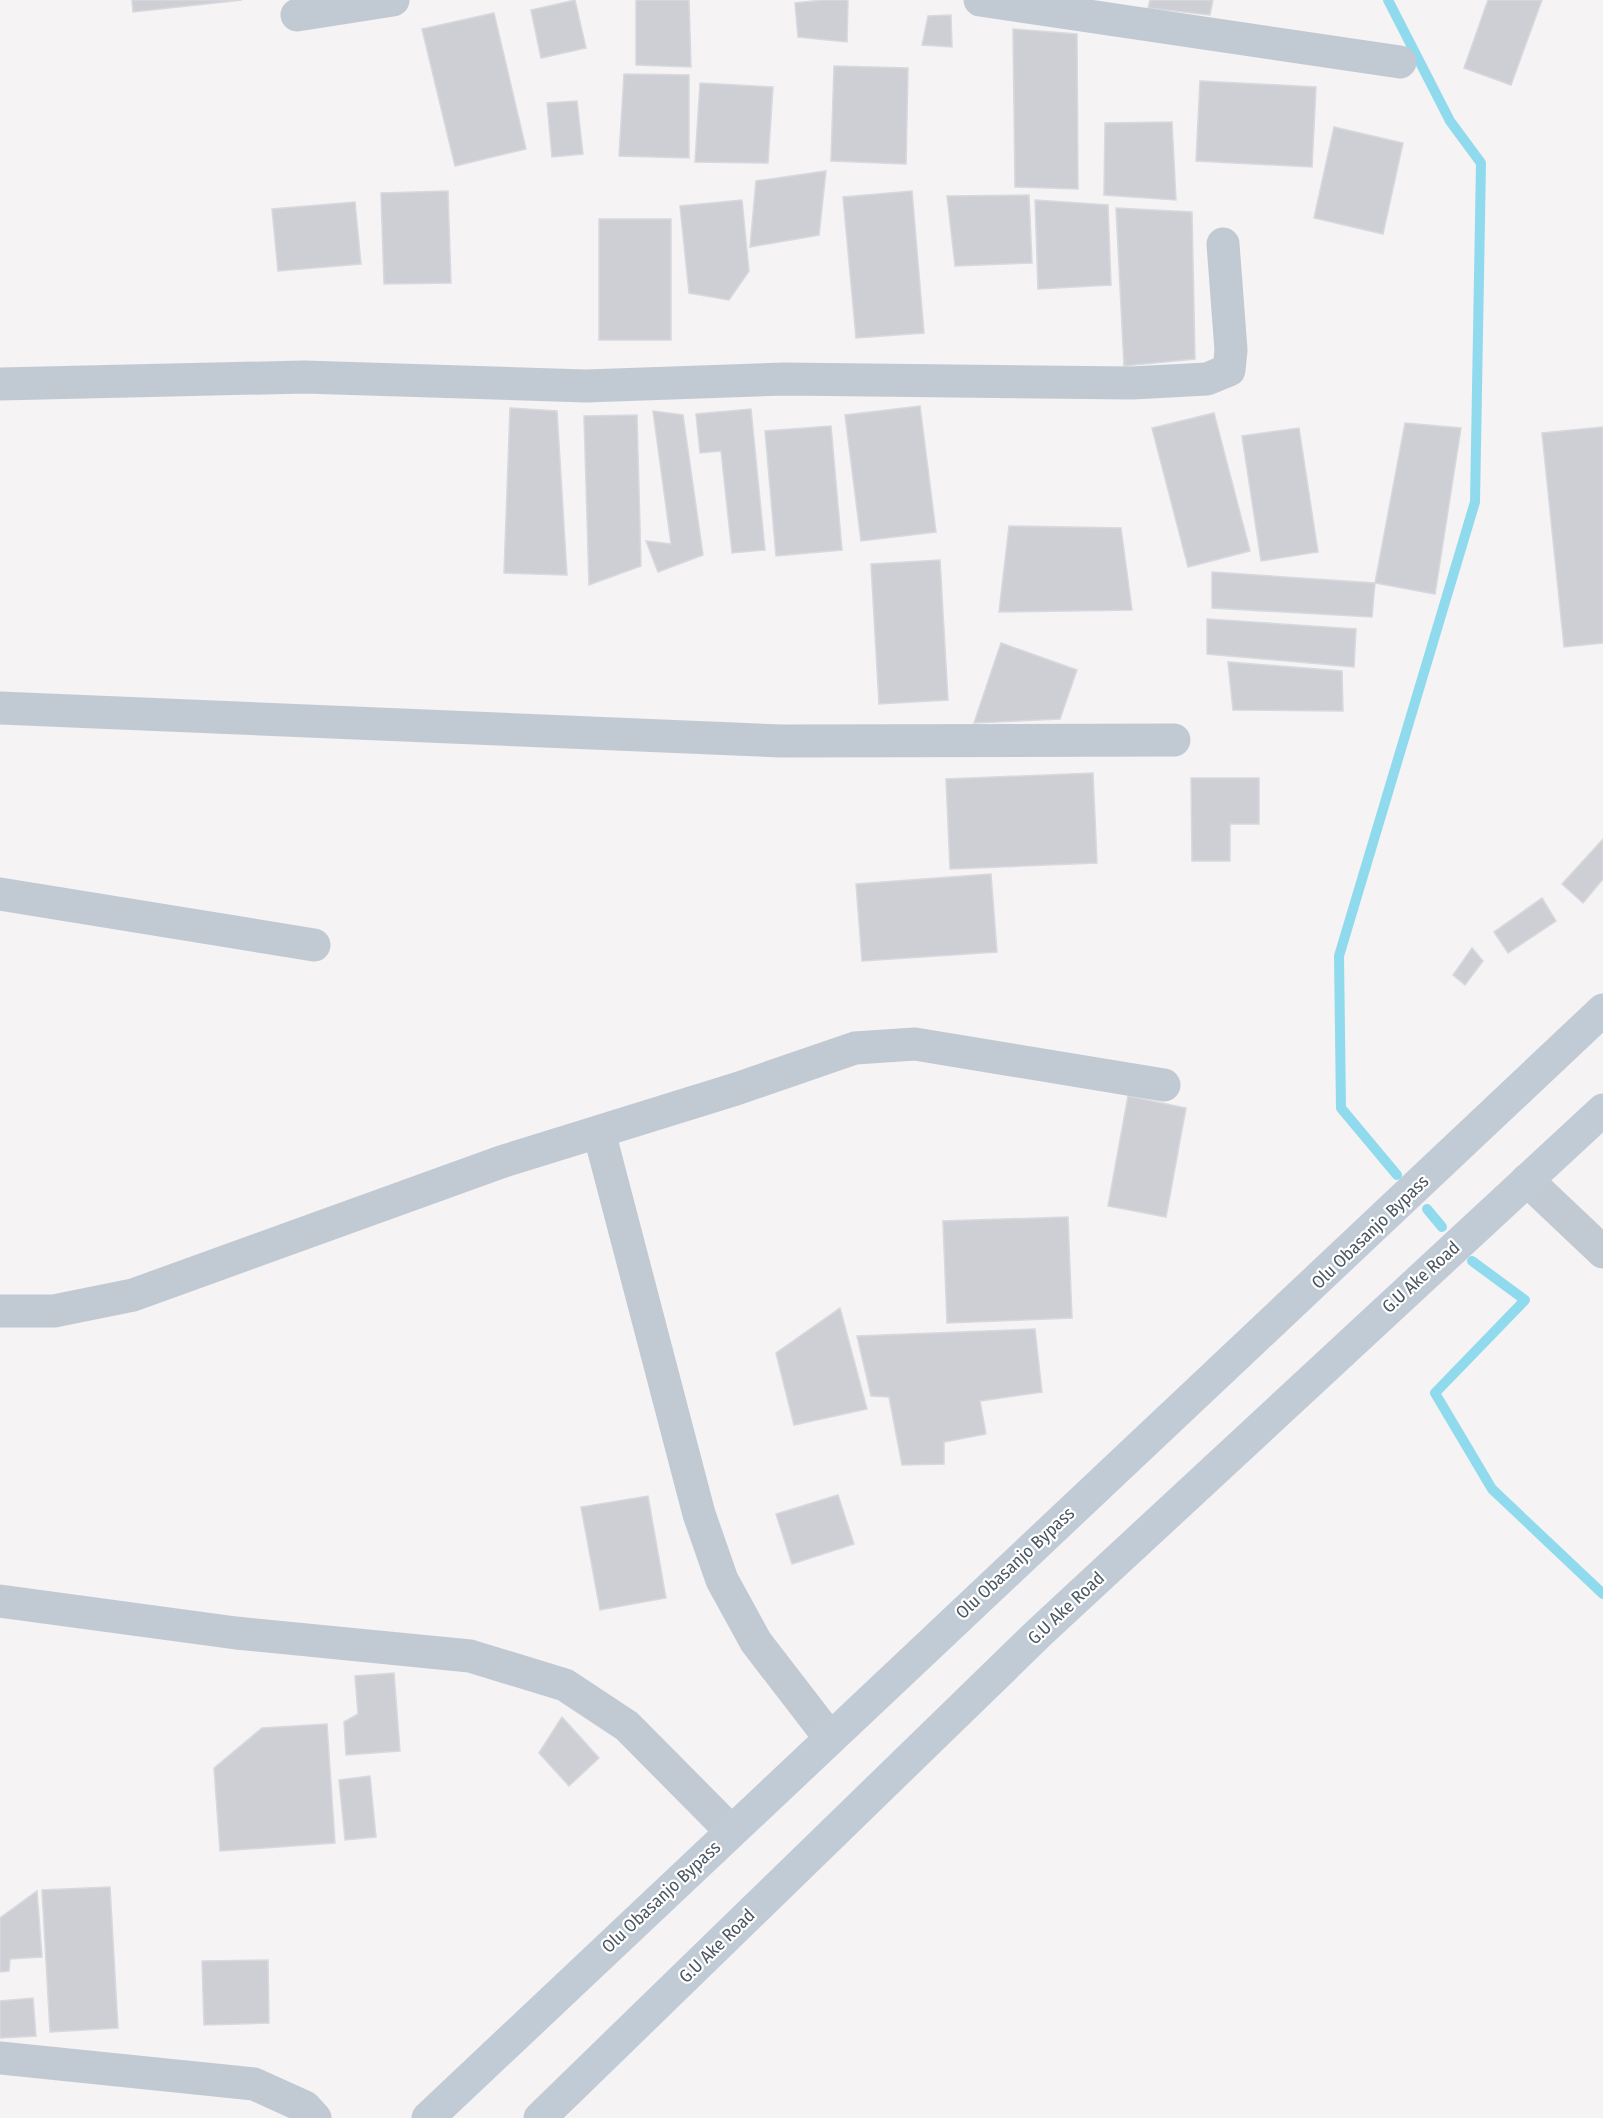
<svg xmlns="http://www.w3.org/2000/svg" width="1603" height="2118" font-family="'Fira Sans Condensed',sans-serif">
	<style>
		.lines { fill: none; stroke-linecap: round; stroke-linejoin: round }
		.stream { stroke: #90daee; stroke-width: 10 }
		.building { fill: #cdcfd5; stroke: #d7d9de; stroke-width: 1.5 }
		.street { stroke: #c1cad2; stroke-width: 33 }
		.secondary { stroke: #c1cbd6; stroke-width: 33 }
		.labels { text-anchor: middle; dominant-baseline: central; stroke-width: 4.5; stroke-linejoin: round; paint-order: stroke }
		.street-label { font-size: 18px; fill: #4a5661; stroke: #fff }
	</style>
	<rect width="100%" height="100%" fill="#f5f3f3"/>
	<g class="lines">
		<g class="stream">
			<path d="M1388,0L1450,121L1481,163L1475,502L1339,956L1341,1108L1397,1175"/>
			<path d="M1427,1209L1442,1227"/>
			<path d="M1472,1261L1525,1300L1435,1393L1492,1489L1603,1594"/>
		</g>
	</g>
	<g class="building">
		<path d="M132,0H242L133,12Z"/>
		<path d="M575,0L586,48L541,58L531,10Z"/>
		<path d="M636,0H689L691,67L636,65Z"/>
		<path d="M823,0H848L847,42L798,37L795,3Z"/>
		<path d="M1150,0H1213L1210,15L1148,8Z"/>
		<path d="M1488,0H1542L1511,85L1464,68Z"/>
		<path d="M494,13L526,149L455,166L422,29Z"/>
		<path d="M951,15L952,47L922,45L928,16Z"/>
		<path d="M1013,29L1077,34L1078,189L1015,187Z"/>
		<path d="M834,66L908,68L906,164L831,161Z"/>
		<path d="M624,74L689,75V158L619,156Z"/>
		<path d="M1200,81L1316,87L1312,167L1196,161Z"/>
		<path d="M700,83L773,87L768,163L695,162Z"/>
		<path d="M577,101L583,154L552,157L547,103Z"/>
		<path d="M1172,122L1176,200L1104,195L1105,123Z"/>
		<path d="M1334,127L1403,143L1383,234L1314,218Z"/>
		<path d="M826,171L819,235L750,247L756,181Z"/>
		<path d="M448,191L451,283L384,284L381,193Z"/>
		<path d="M912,191L924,333L856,338L843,197Z"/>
		<path d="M1029,195L1032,263L955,266L947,196Z"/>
		<path d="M742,200L749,271L729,300L689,293L680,206Z"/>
		<path d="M1035,200L1108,205L1111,285L1038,289Z"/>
		<path d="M355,202L361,264L278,271L272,209Z"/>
		<path d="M1116,208L1192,212L1195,359L1124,366Z"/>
		<rect x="599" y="219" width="72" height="121"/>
		<path d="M920,406L936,532L861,541L845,415Z"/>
		<path d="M510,408L557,411L567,575L504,573Z"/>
		<path d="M751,409L765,550L732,553L721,451L700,453L696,414Z"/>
		<path d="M653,411L683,415L703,555L658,572L646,541L671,544Z"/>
		<path d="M1214,413L1250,551L1188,567L1152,428Z"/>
		<path d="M637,415L641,566L589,585L584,416Z"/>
		<path d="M1405,423L1461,428L1435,594L1375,583Z"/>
		<path d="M831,426L842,550L776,556L765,431Z"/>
		<path d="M1603,427V643L1564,647L1542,433Z"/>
		<path d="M1299,428L1318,552L1261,561L1242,436Z"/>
		<path d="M1009,526L1121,528L1132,610L999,612Z"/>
		<path d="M940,560L948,700L879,704L871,564Z"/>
		<path d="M1212,572L1375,583L1372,617L1212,608Z"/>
		<path d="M1207,619L1356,629L1354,667L1207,654Z"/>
		<path d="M1001,643L1077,670L1060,719L974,723Z"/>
		<path d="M1228,662L1342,671L1343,711L1233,710Z"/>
		<path d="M1093,773L1097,863L950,869L946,779Z"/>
		<path d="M1191,778H1259V824H1230V861H1192Z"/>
		<path d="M1603,839V879L1583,903L1562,884Z"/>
		<path d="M991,874L997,952L862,961L856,884Z"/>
		<path d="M1542,898L1556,921L1508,953L1494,932Z"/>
		<path d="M1472,948L1483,961L1465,985L1453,975Z"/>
		<path d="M1128,1096L1186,1108L1166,1217L1108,1206Z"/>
		<path d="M1068,1217L1072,1318L947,1323L943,1221Z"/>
		<path d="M840,1308L867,1409L794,1425L776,1353Z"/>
		<path d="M1035,1329L1042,1392L980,1401L986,1434L944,1442V1464L902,1465L889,1397L871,1396L857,1336Z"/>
		<path d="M838,1495L854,1544L792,1564L776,1514Z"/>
		<path d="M648,1496L666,1598L600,1610L581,1507Z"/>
		<path d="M394,1673L400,1751L346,1755L344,1722L358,1714L355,1676Z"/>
		<path d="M562,1717L599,1758L569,1786L539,1753Z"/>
		<path d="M327,1724L335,1843L220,1851L214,1768L262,1728Z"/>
		<path d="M370,1776L376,1837L345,1840L339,1780Z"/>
		<path d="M110,1887L118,2028L50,2032L42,1890Z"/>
		<path d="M37,1891L42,1957L10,1959L9,1971L0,1972V1918Z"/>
		<path d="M268,1960L269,2023L204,2025L202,1961Z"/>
		<path d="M33,1998L36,2036L0,2038V2001Z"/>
	</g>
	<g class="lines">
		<g class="street">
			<path d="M980,0L1400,62"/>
			<path d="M297,15L393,0"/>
			<path d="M0,384L304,377L586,386L784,379L1132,383L1207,379L1229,370L1231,350L1223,244"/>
			<path d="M0,708L780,741L1174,740"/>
			<path d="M0,894L314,945"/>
			<path d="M599,1132L699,1514L722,1580L756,1642L830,1738"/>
			<path d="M1527,1180L1603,1252"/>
			<path d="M0,1311H54L133,1295L501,1162L736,1089L855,1048L915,1044L1164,1085"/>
			<path d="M0,1601L236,1633L470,1656L565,1685L627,1726L731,1831"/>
			<path d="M0,2058L254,2084L305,2107L315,2118"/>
		</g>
		<g class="secondary">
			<path d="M428,2118L1603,1010"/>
			<path d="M540,2118L1040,1632L1603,1110"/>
		</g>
	</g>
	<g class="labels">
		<g class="street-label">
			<text transform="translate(1370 1232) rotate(-44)">Olu Obasanjo Bypass</text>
			<text transform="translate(1421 1277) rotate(-42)">G.U Ake Road</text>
			<text transform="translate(1015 1563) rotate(-43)">Olu Obasanjo Bypass</text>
			<text transform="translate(1066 1608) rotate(-43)">G.U Ake Road</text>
			<text transform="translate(661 1897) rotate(-43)">Olu Obasanjo Bypass</text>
			<text transform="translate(717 1946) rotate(-44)">G.U Ake Road</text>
		</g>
	</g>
</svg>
